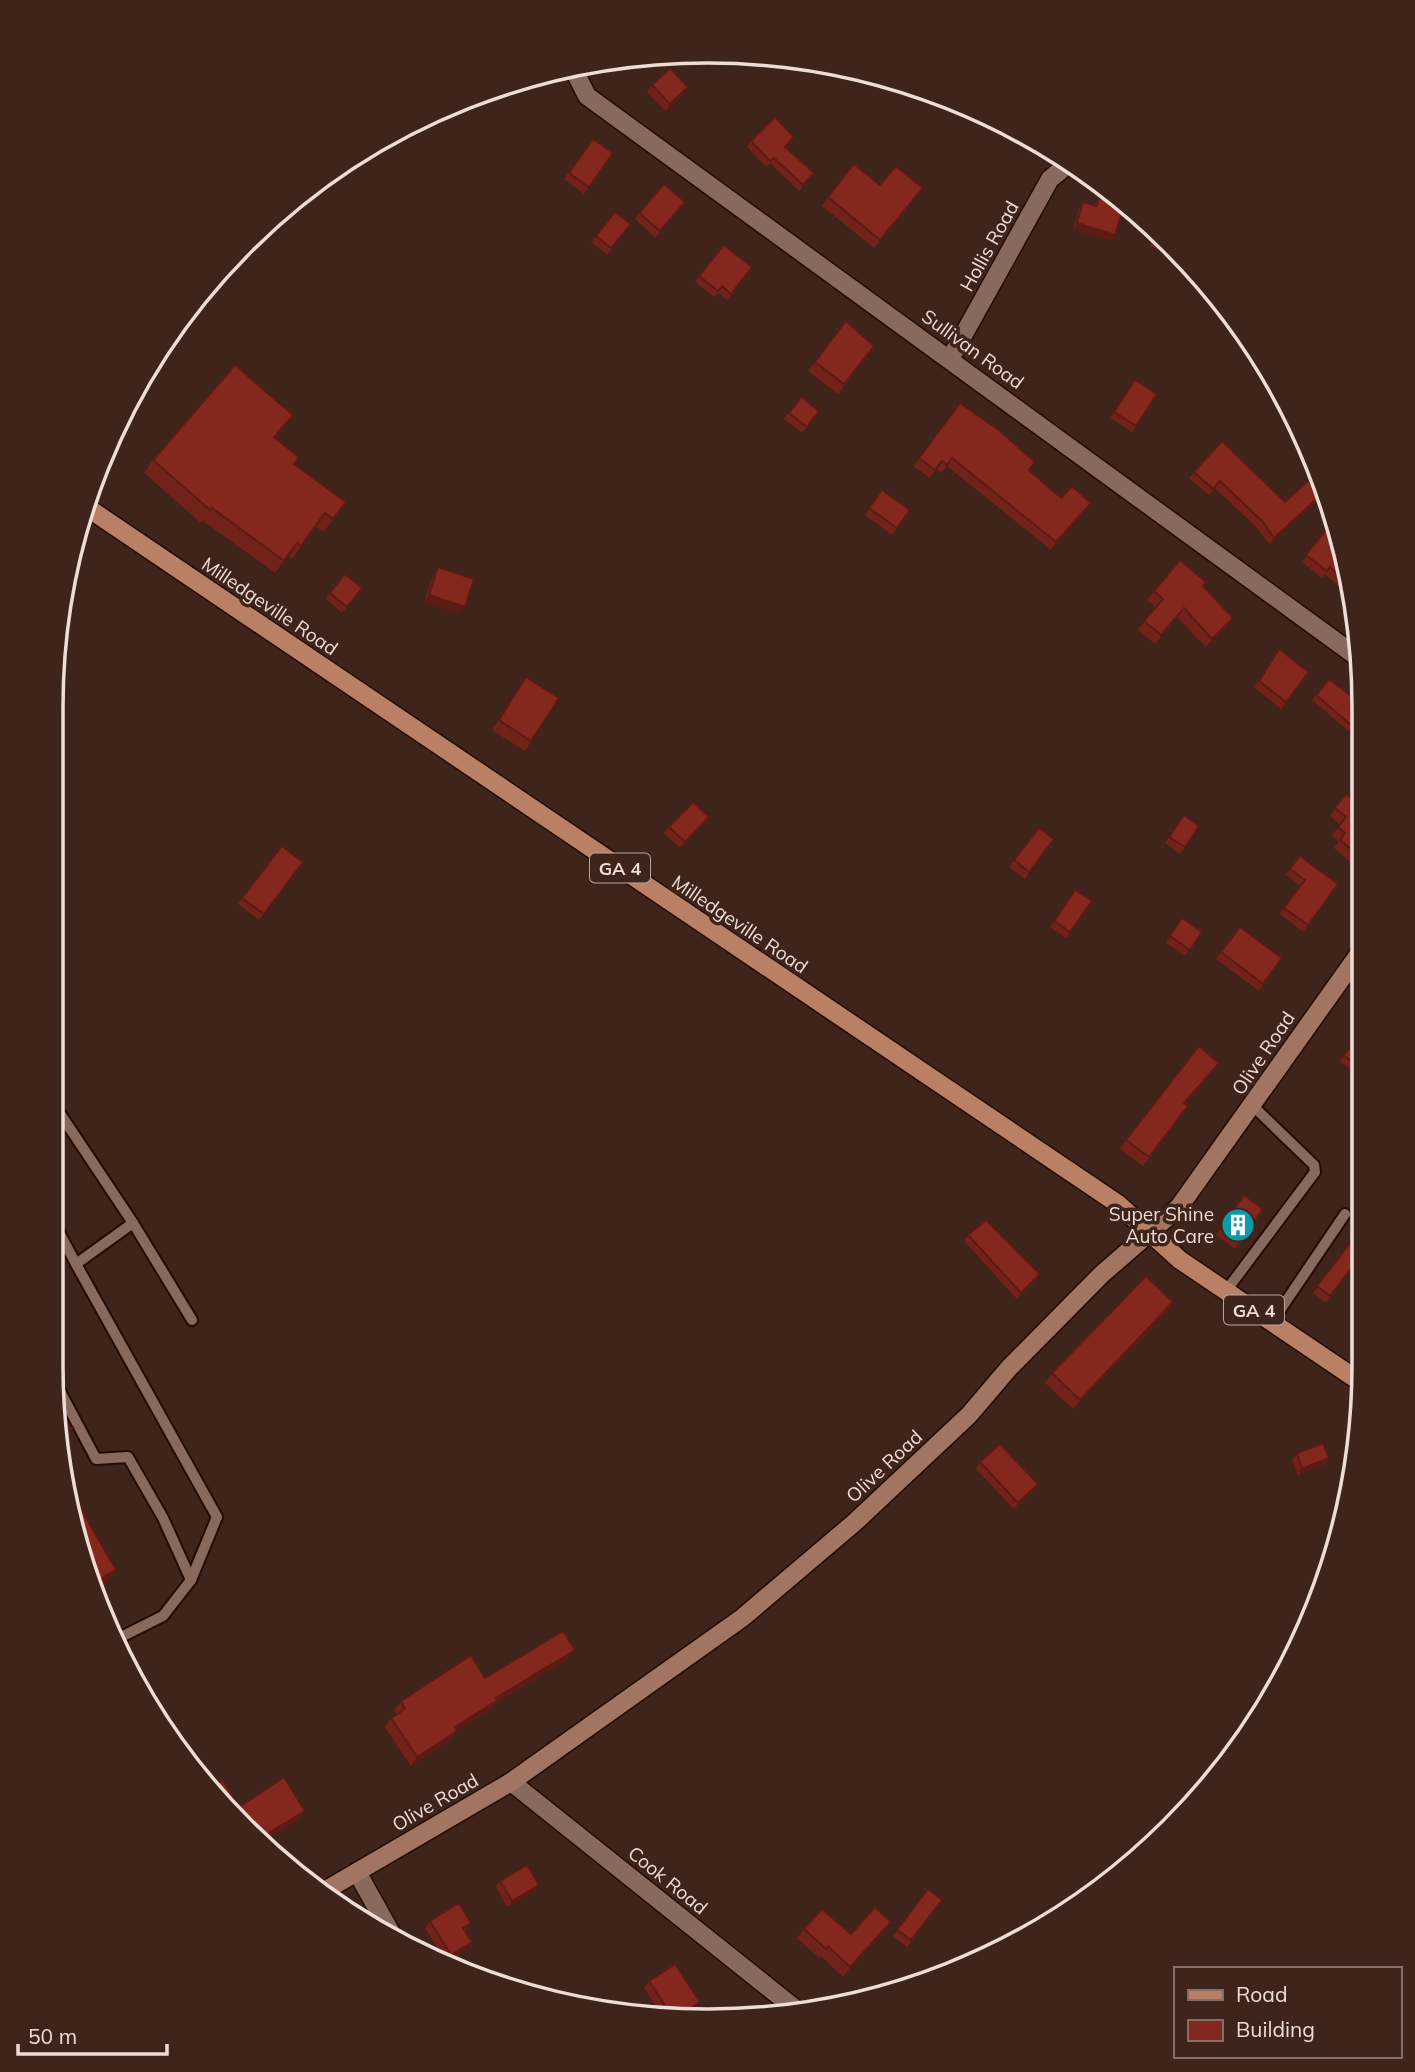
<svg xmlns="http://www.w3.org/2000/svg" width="1415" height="2072" font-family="Mulish,sans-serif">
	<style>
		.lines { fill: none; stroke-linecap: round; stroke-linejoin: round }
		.lane-casing { stroke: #240c04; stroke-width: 14 }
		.street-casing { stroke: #240c04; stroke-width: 21 }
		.secondary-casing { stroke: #240c04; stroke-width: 21 }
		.primary-casing { stroke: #240c04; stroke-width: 21 }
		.lane { stroke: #88695d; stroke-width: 10 }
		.street { stroke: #88695d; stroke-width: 18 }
		.secondary { stroke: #a17562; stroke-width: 18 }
		.primary { stroke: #ba8066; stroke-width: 18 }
		.wall { fill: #722219 }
		.shaded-wall { fill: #5c1b14 }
		.building { fill: #84271d; stroke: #5c1b14; stroke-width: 2 }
		.labels { text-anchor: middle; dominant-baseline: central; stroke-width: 7; stroke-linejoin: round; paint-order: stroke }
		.shield { fill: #3e241a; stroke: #b9a59e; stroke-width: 2 }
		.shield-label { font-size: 18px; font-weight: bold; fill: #eedcd6 }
		.street-label { font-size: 19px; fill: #eedcd6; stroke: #3e241a }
		.poi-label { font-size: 19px; fill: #eedcd6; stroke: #3e241a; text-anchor: end }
		.rim { fill: none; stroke: #eedcd6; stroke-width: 3.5 }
	</style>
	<rect width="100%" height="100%" fill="#3e241a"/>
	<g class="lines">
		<defs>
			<g id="lane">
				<path d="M51,1217L76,1264L133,1223L61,1115"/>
				<path d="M133,1223L192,1320"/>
				<path d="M76,1264L217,1517L191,1580L163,1616L117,1639"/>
				<path d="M1226,1291L1315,1172L1314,1165L1253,1106"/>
				<path d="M1272,1322L1345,1214"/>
				<path d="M53,1378L96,1459L128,1457L163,1518L191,1580"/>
			</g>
			<g id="street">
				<path d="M572,66L587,96L1360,659"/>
				<path d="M950,359L1050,179L1072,161"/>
				<path d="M511,1782L798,2011"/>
				<path d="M357,1872L391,1933"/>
			</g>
			<path id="secondary" d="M321,1893L511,1782L742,1618L854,1523L969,1415L1009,1368L1102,1274L1179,1207L1364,947"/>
			<path id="primary" d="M88,508L1118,1204L1180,1260L1362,1383"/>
		</defs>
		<use href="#lane" class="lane-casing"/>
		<use href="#street" class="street-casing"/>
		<use href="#secondary" class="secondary-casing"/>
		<use href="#primary" class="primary-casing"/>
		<use href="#lane" class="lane"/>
		<use href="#street" class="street"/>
		<use href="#secondary" class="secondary"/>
		<use href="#primary" class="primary"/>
	</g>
	<g class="wall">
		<path d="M652,85L688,87L683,94L666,111L647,92Z"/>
		<path d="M794,137L786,148L814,173L799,191L770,163L766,167L747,147L751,141Z"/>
		<path d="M593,139L613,153L584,194L564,179Z"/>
		<path d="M880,185L916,196L874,248L822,206L828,197Z"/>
		<path d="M1099,198L1111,241L1073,230L1079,209L1083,202L1094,206Z"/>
		<path d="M680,209L655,238L635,219L639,213Z"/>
		<path d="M626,231L607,255L591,242L596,236Z"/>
		<path d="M1157,231L1172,243L1182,256L1180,259L1150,246Z"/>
		<path d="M752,267L727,300L718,293L714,297L695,282L699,276Z"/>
		<path d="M874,346L838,394L808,371L815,362Z"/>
		<path d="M1135,380L1157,394L1132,432L1110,418Z"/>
		<path d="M801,397L819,411L802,433L784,419Z"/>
		<path d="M960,403L1030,471L1061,498L1085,511L1051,550L947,466L941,473L936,469L930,478L913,466Z"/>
		<path d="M284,428L275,438L294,464L346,502L324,532L316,526L292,559L288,555L275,573L203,521L201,523L144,473L153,460Z"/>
		<path d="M1194,472L1285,502H1316L1269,544L1258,529L1215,488L1209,495L1189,478Z"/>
		<path d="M882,490L910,510L892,535L865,515Z"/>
		<path d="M1326,530L1352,579L1353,597L1352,599L1325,574L1322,578L1302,562Z"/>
		<path d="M438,567L460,614L424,602L434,574Z"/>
		<path d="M1203,586L1227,627L1206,647L1177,617L1155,644L1138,630L1156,607L1147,600L1154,591Z"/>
		<path d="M362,588L342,613L326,599L330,593Z"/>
		<path d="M1279,649L1309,672L1281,709L1254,687Z"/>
		<path d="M519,687L559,698L525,751L492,730Z"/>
		<path d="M1316,695L1364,706V744L1312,700Z"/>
		<path d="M1364,788V855L1355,866L1334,848L1339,842L1332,835L1340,825L1330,816L1335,808L1354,800Z"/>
		<path d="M1184,815L1199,826L1180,854L1165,843Z"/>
		<path d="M709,817L704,824L680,848L664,833L669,827Z"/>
		<path d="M1039,828L1054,839L1025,879L1009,867Z"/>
		<path d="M282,846L303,862L259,920L238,904Z"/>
		<path d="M1300,856L1338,884L1303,932L1280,914L1300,886L1286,875Z"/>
		<path d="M1075,890L1092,901L1066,938L1050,927Z"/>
		<path d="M1182,918L1202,932L1185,956L1166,943Z"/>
		<path d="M1240,927L1282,958L1259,991L1216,959Z"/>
		<path d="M1364,1030V1081L1340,1061Z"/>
		<path d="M1213,1072L1185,1104L1188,1106L1143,1166L1120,1149L1126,1140Z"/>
		<path d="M1244,1195L1263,1209L1235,1249L1216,1235Z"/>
		<path d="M968,1235L1036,1280L1017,1299L964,1241Z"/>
		<path d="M1351,1242L1364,1252L1326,1303L1313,1293Z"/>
		<path d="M1173,1302L1167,1312L1073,1409L1045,1383L1052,1373Z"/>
		<path d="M1297,1453L1329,1458L1325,1465L1298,1475L1292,1460Z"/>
		<path d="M980,1462L1034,1490L1014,1509L976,1469Z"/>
		<path d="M1352,1471V1492L1350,1498L1338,1488Z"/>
		<path d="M575,1650L568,1659L496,1703L492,1709L457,1730L451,1740L411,1766L385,1727L391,1718L397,1714L394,1710L401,1701L485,1678Z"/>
		<path d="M500,1881L539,1885L534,1891L507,1907L496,1887Z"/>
		<path d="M928,1889L942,1900L907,1947L893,1936Z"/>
		<path d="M430,1921L471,1923L465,1930L467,1949L446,1962L425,1928Z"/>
		<path d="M891,1922L884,1932L843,1977L821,1956L819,1958L797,1938L804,1929L851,1934Z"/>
		<path d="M649,1981L700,2002L695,2008L680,2019L665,2020L644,1988Z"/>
	</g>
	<g class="shaded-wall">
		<path d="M688,87L683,94L666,111L670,104Z"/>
		<path d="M1077,223L1115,235L1111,241L1073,230Z"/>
		<path d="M293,415L284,428L265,450L274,437Z"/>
		<path d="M1321,495L1316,502L1269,544L1274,538Z"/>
		<path d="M1091,503L1085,511L1051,550L1056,542Z"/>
		<path d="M429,595L465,607L460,614L424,602Z"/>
		<path d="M1233,618L1227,627L1206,647L1212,639Z"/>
		<path d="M709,817L704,824L680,848L685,842Z"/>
		<path d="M1219,1063L1213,1072L1178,1112L1184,1103Z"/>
		<path d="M1040,1274L1036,1280L1017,1299L1021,1293Z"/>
		<path d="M1173,1302L1167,1312L1073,1409L1080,1400Z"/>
		<path d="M72,1428L63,1440L62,1433Z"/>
		<path d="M1329,1458L1325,1465L1298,1475L1302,1469Z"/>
		<path d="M1038,1484L1034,1490L1014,1509L1018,1503Z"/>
		<path d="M116,1570L107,1583L93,1591L90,1585Z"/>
		<path d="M575,1650L568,1659L496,1703L492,1709L449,1736L455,1727L496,1698Z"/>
		<path d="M457,1731L451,1740L411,1766L417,1757Z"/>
		<path d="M305,1811L299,1820L265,1840L262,1837Z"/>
		<path d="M539,1885L534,1891L507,1907L512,1901Z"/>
		<path d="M891,1922L884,1932L843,1977L850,1967Z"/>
		<path d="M472,1942L467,1949L446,1962L451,1955Z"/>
		<path d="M700,2002L695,2008L680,2019H674Z"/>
	</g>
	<g class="building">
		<path d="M670,68L688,87L670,104L652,85Z"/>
		<path d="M775,117L794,137L785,147L814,173L803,185L774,158L770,161L751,141Z"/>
		<path d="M593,139L613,153L589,187L569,173Z"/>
		<path d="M854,164L880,185L896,166L923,188L880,240L828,197Z"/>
		<path d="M664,184L685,202L660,231L639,213Z"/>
		<path d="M1099,198L1124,205L1115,235L1077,223L1083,202L1097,206Z"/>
		<path d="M615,212L631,224L611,248L596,236Z"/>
		<path d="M1158,232L1172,243L1177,249L1155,240Z"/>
		<path d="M724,245L752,267L731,294L722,286L718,291L699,276Z"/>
		<path d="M846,321L874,346L844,384L815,362Z"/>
		<path d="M235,365L293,415L274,437L299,457L294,464L346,502L333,519L325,513L301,546L297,543L284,561L212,508L210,510L153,460Z"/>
		<path d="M1135,380L1157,394L1136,426L1114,412Z"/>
		<path d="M801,397L819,411L807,427L789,413Z"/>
		<path d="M960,403L999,430L1035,462L1029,470L1061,498L1072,486L1091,503L1056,542L952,458L947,465L942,461L935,470L919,458Z"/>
		<path d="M1222,441L1285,502L1308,481L1321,495L1274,538L1263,522L1220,481L1213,489L1194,472Z"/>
		<path d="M882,490L910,510L897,528L869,508Z"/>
		<path d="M1326,530L1340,541L1352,579L1353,589L1330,567L1327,571L1306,555Z"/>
		<path d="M1180,560L1206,582L1203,586L1233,618L1212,639L1184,608L1161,635L1144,621L1163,599L1154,591Z"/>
		<path d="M438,567L474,579L465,607L429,595Z"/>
		<path d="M345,574L362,588L347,607L330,593Z"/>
		<path d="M1279,649L1309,672L1286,702L1259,681Z"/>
		<path d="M526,677L559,698L531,741L499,720Z"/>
		<path d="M1329,679L1364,706V736L1316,695Z"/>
		<path d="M1364,788V854L1361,858L1340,840L1345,833L1338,827L1346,817L1335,808L1346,794L1354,800Z"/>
		<path d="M693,802L709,817L685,842L669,827Z"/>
		<path d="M1184,815L1199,826L1185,847L1169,837Z"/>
		<path d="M1039,828L1054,839L1029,872L1014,860Z"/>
		<path d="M282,846L303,862L264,914L242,898Z"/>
		<path d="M1300,856L1338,884L1308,925L1284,908L1305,880L1290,869Z"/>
		<path d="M1075,890L1092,901L1070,932L1054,921Z"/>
		<path d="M1182,918L1202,932L1190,950L1170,936Z"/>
		<path d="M1240,927L1282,958L1263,984L1221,952Z"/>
		<path d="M1364,1030V1071L1344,1055Z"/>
		<path d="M1199,1046L1219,1063L1184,1103L1188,1106L1149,1157L1126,1140Z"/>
		<path d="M1244,1195L1263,1209L1240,1242L1221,1228Z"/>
		<path d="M986,1220L1040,1274L1021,1293L968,1235Z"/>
		<path d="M1351,1242L1364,1252L1330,1296L1317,1286Z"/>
		<path d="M1146,1276L1173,1302L1080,1400L1052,1373Z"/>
		<path d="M61,1427L72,1428L62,1433Z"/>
		<path d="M1323,1443L1329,1458L1302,1469L1297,1453Z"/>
		<path d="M1000,1444L1038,1484L1018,1503L980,1462Z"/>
		<path d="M1352,1471L1354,1473L1351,1494L1340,1485Z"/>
		<path d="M72,1493L116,1570L90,1585L85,1575Z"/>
		<path d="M563,1631L575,1650L496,1698L498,1700L455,1727L457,1731L417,1757L391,1718L405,1709L401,1701L471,1655L485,1678Z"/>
		<path d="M284,1777L305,1811L262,1837L214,1786L223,1780L239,1807Z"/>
		<path d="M527,1865L539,1885L512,1901L500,1881Z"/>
		<path d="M928,1889L942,1900L911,1940L897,1930Z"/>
		<path d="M459,1903L471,1923L463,1928L472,1942L451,1955L430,1921Z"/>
		<path d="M875,1907L891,1922L850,1967L828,1946L826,1949L804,1929L822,1909L851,1934Z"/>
		<path d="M675,1964L700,2002L674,2019L649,1981Z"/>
		<path d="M731,2009L735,2015L719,2016Z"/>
	</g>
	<defs>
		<symbol id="building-disc" viewBox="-11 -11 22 22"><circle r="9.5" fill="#0f9aa8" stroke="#3e241a"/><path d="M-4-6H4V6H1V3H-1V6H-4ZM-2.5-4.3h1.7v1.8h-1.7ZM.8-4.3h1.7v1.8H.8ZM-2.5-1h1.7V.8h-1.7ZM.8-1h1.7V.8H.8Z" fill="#fff"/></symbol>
	</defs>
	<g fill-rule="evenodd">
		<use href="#building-disc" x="1219" y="1206" width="38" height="38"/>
	</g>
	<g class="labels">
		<g class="shield">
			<rect x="590" y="853.5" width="60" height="29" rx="5"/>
			<rect x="1224" y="1295.5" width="60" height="29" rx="5"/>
		</g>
		<g class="shield-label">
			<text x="620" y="868">GA 4</text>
			<text x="1254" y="1310">GA 4</text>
		</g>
		<g class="street-label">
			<text transform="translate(989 246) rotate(-61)">Hollis Road</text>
			<text transform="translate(973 349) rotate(36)">Sullivan Road</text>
			<text transform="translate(270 606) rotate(34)">Milledgeville Road</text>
			<text transform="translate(740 924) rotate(34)">Milledgeville Road</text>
			<text transform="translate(1263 1053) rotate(-56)">Olive Road</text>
			<text transform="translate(884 1466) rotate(-43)">Olive Road</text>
			<text transform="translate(435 1802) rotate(-30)">Olive Road</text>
			<text transform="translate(668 1880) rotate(39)">Cook Road</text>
		</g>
		<g class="poi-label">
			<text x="1214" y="1214">Super Shine<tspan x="1214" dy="22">Auto Care</tspan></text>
		</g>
	</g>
	<path d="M0 0H1415V2072H0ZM707 63H708A644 644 0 0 1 1352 707V1365A644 644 0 0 1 708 2009H707A644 644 0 0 1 63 1365V707A644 644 0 0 1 707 63Z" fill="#3e241a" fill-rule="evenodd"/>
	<path class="rim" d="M707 63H708A644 644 0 0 1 1352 707V1365A644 644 0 0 1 708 2009H707A644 644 0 0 1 63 1365V707A644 644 0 0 1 707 63Z"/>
	<rect x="1174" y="1967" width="228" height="91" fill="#3e241a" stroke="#846e65" stroke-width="2"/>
	<rect x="1188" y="1990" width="35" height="10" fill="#ba8066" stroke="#846e65" stroke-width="2"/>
	<text x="1236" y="2002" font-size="21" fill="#eedcd6">Road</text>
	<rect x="1188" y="2020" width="35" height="21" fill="#84271d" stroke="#846e65" stroke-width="2"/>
	<text x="1236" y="2037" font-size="21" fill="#eedcd6">Building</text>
	<path d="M18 2044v10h149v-10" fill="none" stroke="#eedcd6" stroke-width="3.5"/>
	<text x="28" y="2044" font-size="21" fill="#eedcd6" stroke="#3e241a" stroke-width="5" paint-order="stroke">50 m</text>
</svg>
